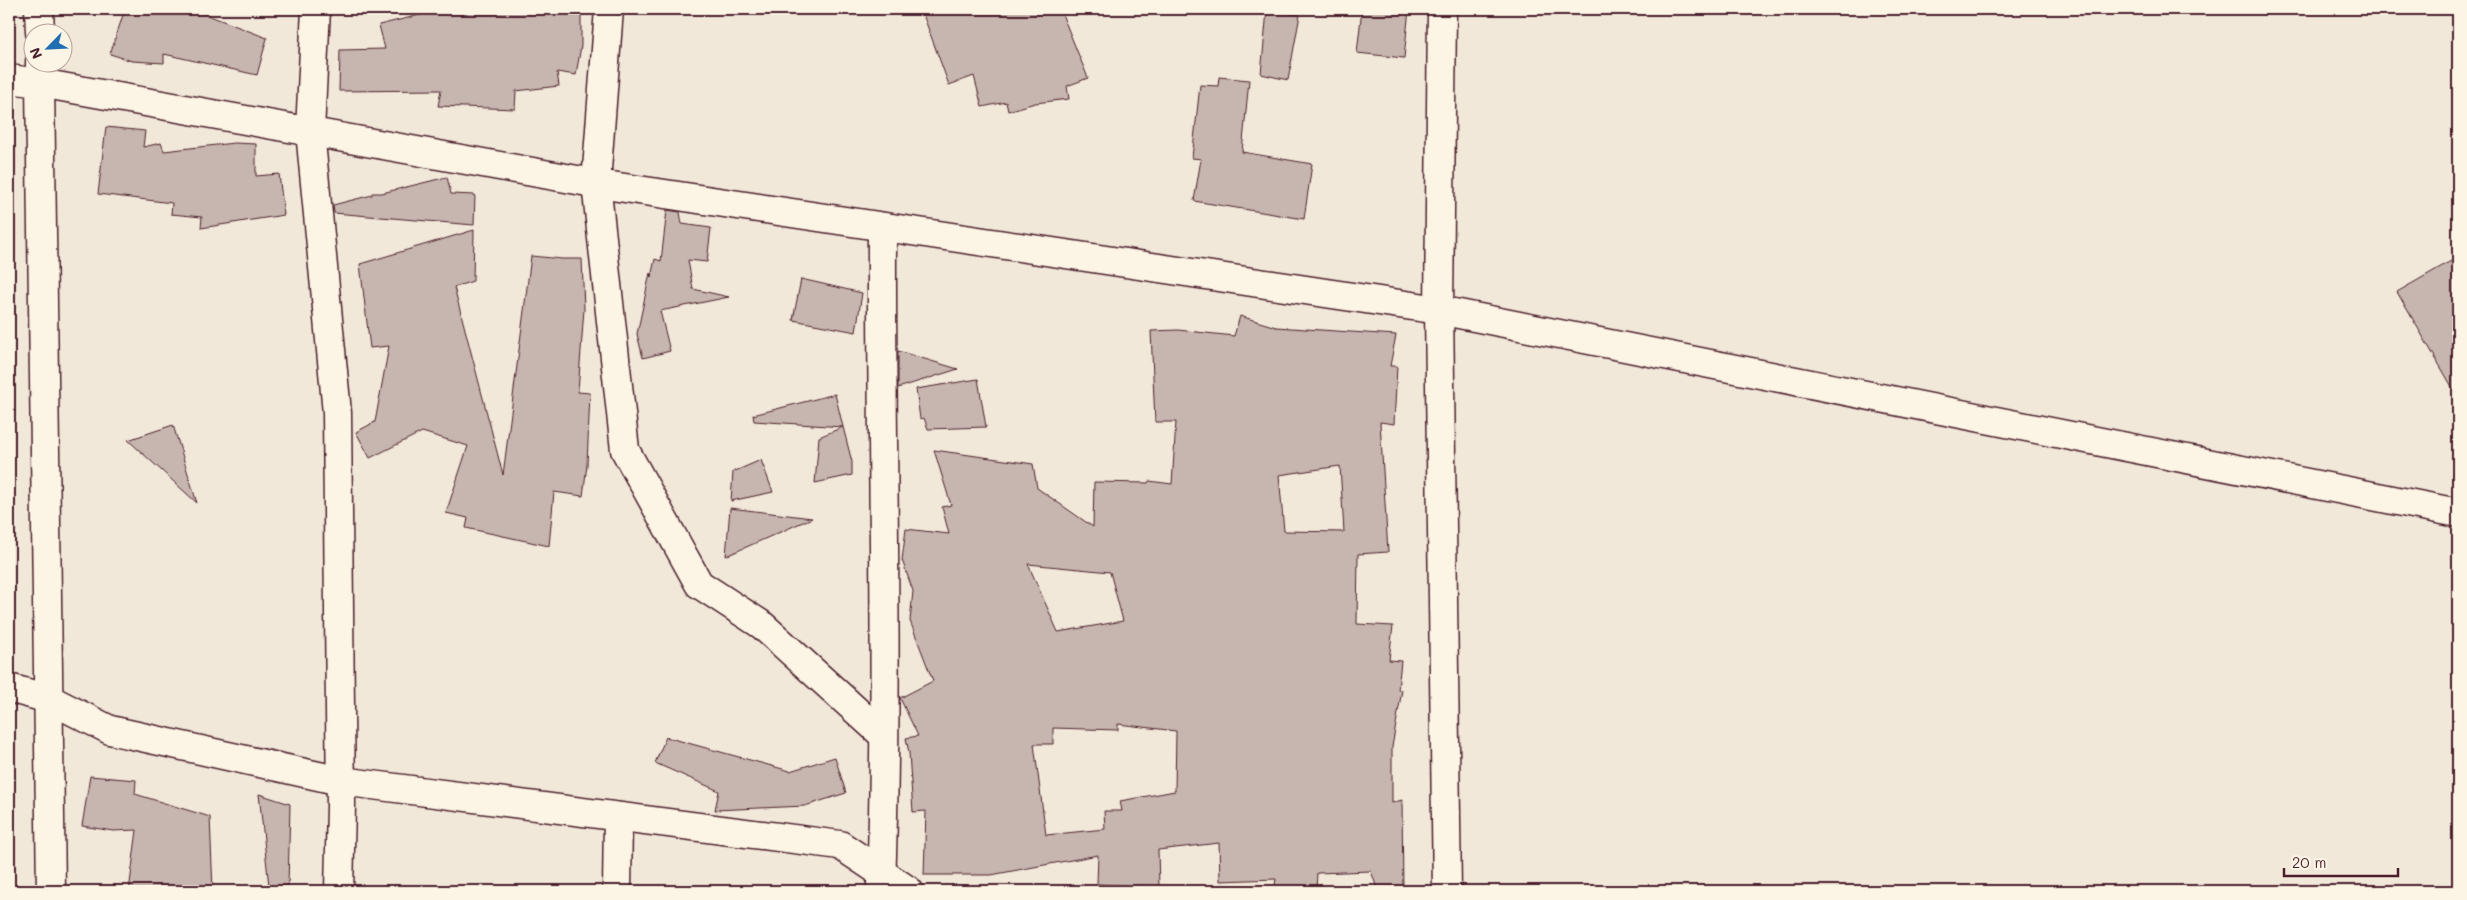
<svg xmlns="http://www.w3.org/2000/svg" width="2467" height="900" font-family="Mali,sans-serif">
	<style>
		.building { fill: #c7b6af; stroke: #4a1f2b; fill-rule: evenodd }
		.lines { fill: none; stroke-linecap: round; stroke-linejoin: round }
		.minor-casing { stroke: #4a1f2b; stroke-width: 31 }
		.minor { stroke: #fcf5e5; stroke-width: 28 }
	</style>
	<rect width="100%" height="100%" fill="#f1e8da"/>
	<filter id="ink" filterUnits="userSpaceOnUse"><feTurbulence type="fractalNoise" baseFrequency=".02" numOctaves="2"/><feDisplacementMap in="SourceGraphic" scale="10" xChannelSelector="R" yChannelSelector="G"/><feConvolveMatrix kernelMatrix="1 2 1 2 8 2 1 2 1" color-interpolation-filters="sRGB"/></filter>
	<g filter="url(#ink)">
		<g class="building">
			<path d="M125,9H192L267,38L257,75L164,54V63L132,61L110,54Z"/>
			<path d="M433,9H581V46L576,75L557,72L559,86L516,91L515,109L438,106L441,90L339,91L340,50L385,49L379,25L432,12Z"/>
			<path d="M921,9H1060L1088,78L1067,86L1069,99L1035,103L1008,111L1006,102L982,107L974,76L949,85Z"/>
			<path d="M1362,9H1409L1404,58L1357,53Z"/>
			<path d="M1267,11L1300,15L1288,80L1261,74Z"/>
			<path d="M1219,77L1249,80L1242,152L1312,164L1304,219L1194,201L1201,159L1192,158L1200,85L1218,86Z"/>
			<path d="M106,127L145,131L143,147L161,143L164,151L234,143L256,144V176L279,174L284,215L201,228L202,217L171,214L172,203L98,194Z"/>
			<path d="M447,177L451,194L475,195L474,225L334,213L333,205L372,195V193H382Z"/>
			<path d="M667,210L680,212L682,224L711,228L707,262L688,260L693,289L729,297L660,311L670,351L643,358L637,334L650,273L651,277L655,259L661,261Z"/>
			<path d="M474,230L473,281L454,287L503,475L531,256L562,259H582L584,309L578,392L590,393L587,465L583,496L554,492L549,546L466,528L468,518L446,513L468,446L422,432L370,458L356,432L375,422L389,346L370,348L360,264Z"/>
			<path d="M2458,257V397L2397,292Z"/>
			<path d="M801,279L862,293L856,332L793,320Z"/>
			<path d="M1240,316L1276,327L1396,335L1390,366H1397L1394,424L1380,422L1388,552L1358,554L1357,624L1393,626L1389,660L1401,661L1398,690H1402L1392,747V803L1402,800L1403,891H1378L1371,871L1317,873L1316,891H1274L1276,879L1220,881L1219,843L1158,850L1159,887L1097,884L1098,855L991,875H924L926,811L913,812L909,753L906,738L918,736L900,698L933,681L910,621L913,591L902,560L906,529L949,534L942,507L951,505L934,450L1033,464L1037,488L1093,527L1094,482L1148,483L1149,481L1172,484L1176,422H1155L1151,331L1178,330L1234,336ZM1340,466L1344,532L1284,531L1279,475ZM1028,564L1110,572L1123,621L1058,632ZM1118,724L1176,731L1175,791L1120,801L1122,811H1104L1105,829L1046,835L1034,744H1053V728L1118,730Z"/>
			<path d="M898,351L958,369L898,388Z"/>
			<path d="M978,379L986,427L928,429L924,418L920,419L916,389Z"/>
			<path d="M835,394L843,427L754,421L753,415Z"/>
			<path d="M173,425L197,503L128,440Z"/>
			<path d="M843,427L852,462V475L815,483L819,437Z"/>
			<path d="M761,460L773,492L731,501L733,472Z"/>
			<path d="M730,508L812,518L726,556Z"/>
			<path d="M666,737L790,771L835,757L846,793L805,806L715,810L719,791L655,763Z"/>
			<path d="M90,776L136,780L135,794L210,817L213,891H129L137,830L113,831L82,826Z"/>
			<path d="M259,794L290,804L288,886H269Z"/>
		</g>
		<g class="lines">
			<defs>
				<g id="minor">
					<path d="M39,9L40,32"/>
					<path d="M316,9L310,131L337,413L341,806L339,891"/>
					<path d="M609,9L596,183L625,450L699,584L762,625L883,735"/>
					<path d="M1442,9L1439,310L1447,891"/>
					<path d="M40,62V83L605,185L1439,310L2458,513"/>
					<path d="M9,79L40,83L51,891"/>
					<path d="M9,688L49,699L110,730L341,781L840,845L909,891"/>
					<path d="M881,885C889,666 881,446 882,227"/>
					<path d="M617,891L618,817"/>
				</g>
			</defs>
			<use href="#minor" class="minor-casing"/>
			<use href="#minor" class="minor"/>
		</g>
	</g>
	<rect width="2467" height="900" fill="none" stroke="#fcf5e5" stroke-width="30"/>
	<rect x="15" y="15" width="2437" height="870" fill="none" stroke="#4a1f2b" stroke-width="2" filter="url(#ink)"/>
	<g transform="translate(48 48) rotate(246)"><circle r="24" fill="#fcf5e5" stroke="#b59f9b"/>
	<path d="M0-4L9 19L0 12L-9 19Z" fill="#1f6fb2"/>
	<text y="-8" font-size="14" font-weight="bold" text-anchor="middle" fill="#4a1f2b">N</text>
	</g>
	<path d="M2284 868v8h114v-8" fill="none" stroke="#4a1f2b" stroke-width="2.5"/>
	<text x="2292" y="868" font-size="15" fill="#4a1f2b" stroke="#fcf5e5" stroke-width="4" paint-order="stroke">20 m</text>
</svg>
